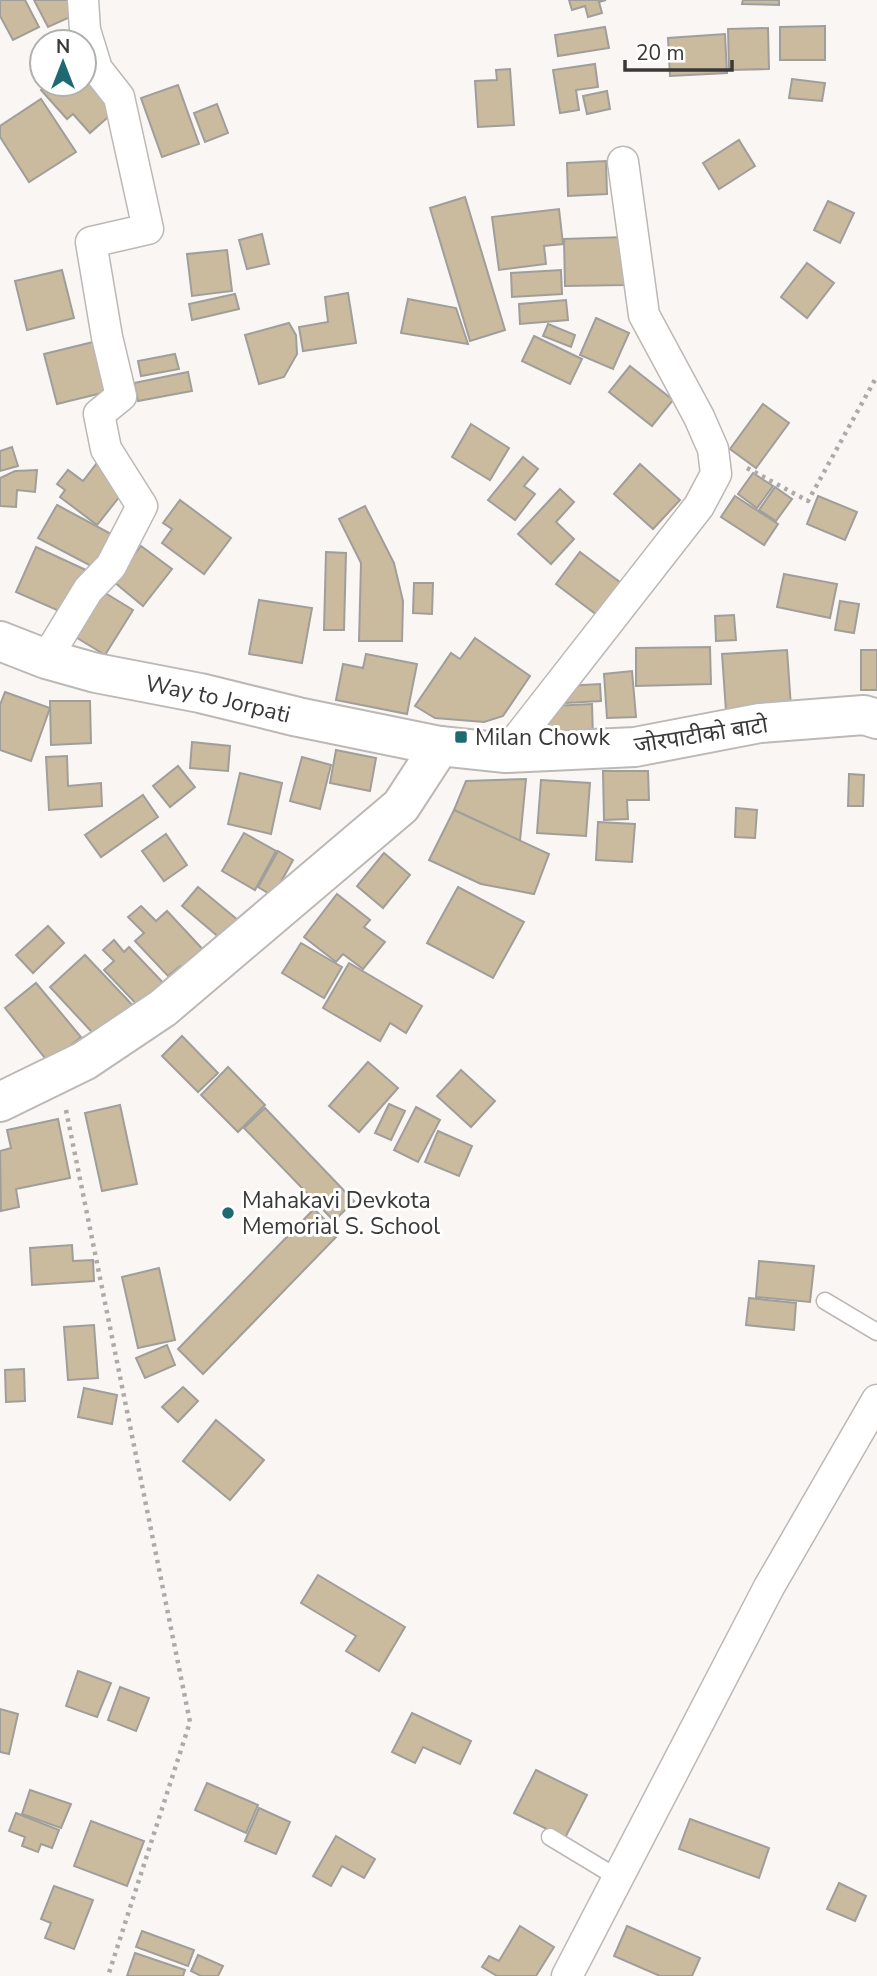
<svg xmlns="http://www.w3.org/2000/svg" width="877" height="1976" font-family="'Nunito Sans','Noto Sans Devanagari',sans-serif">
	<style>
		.building { fill: #caba9e; stroke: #a09e9b; stroke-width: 2 }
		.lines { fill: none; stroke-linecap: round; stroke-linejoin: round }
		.service-casing { stroke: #bcb8b6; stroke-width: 19 }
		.minor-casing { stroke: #bcb8b6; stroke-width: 33 }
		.tertiary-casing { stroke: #bcb8b6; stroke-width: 42 }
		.path { stroke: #adaaa9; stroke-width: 4.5; stroke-dasharray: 3.5 5; stroke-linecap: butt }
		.service { stroke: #fff; stroke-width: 16 }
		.minor { stroke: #fff; stroke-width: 30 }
		.tertiary { stroke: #fff; stroke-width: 38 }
		.poi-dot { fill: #1e6972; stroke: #fff; stroke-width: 2.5 }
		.labels { text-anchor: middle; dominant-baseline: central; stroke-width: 6; stroke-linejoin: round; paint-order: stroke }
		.street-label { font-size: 23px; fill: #3a3938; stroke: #fff }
		.poi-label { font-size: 23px; fill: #3a3938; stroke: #fff; text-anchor: start }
	</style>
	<rect width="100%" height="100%" fill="#faf6f4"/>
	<g class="building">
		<path d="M0,0H25L39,27L13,40L0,16Z"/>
		<path d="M34,0H73L79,13L48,27Z"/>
		<path d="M569,0H606L599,2L602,13L588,17L585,6L572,10Z"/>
		<path d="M743,0H779V5L742,4Z"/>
		<path d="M825,26V60H780V27Z"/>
		<path d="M605,27L609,48L558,56L555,35Z"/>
		<path d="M768,28L769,69L729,70L728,29Z"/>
		<path d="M725,34L727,73L670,76L668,38Z"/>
		<path d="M595,64L598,87L576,90L579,110L560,113L553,70Z"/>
		<path d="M510,69L514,125L478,127L475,81L497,80L496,70Z"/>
		<path d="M84,75L115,111L90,133L73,114L67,119L41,90L47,84H84Z"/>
		<path d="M792,79L825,83L822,101L789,98Z"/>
		<path d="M178,85L199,144L162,157L141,98Z"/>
		<path d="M607,91L610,109L587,114L583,96Z"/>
		<path d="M41,99L76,152L29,182L0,137V126Z"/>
		<path d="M217,104L228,133L205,142L194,113Z"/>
		<path d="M739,140L755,166L719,189L703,163Z"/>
		<path d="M606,161L607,194L568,196L567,163Z"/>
		<path d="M465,197L505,330L470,341L430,208Z"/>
		<path d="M828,201L854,213L840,243L814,230Z"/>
		<path d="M559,209L563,244L544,246L546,264L499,270L492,217Z"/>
		<path d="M262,234L269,264L247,269L239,240Z"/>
		<path d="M625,237L626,285L565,286L564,239Z"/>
		<path d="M227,250L232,291L192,296L187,254Z"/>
		<path d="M807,263L834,283L807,318L781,297Z"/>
		<path d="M62,270L74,318L27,330L15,281Z"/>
		<path d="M561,270L562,294L512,297L511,273Z"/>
		<path d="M348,293L356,343L303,351L299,327L328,322L325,297Z"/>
		<path d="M235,294L239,309L192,320L189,304Z"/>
		<path d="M408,299L456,308L468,344L401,333Z"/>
		<path d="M566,300L568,320L520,324L519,304Z"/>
		<path d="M596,318L629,333L613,369L580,355Z"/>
		<path d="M289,323L296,335L297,354L284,377L259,384L245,335Z"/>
		<path d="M548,324L575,335L571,347L543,336Z"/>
		<path d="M534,336L582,359L570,384L522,361Z"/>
		<path d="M93,342L106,392L57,404L44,354Z"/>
		<path d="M175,354L179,369L141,376L138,361Z"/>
		<path d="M630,366L673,400L652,426L609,392Z"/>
		<path d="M188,372L192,391L138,401L134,383Z"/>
		<path d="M763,404L789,423L756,468L730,449Z"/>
		<path d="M471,424L509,448L490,480L452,457Z"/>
		<path d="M12,447L18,466L0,471V451Z"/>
		<path d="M523,457L538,469L524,486L535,494L515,520L488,500Z"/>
		<path d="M97,463L128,486L97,525L60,497L65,490L57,484L68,470L83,481Z"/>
		<path d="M640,464L680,500L653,529L614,494Z"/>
		<path d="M37,470L35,492L17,490L16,507L0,506V478L15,471Z"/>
		<path d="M753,473L773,486L757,508L738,494Z"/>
		<path d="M775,487L792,499L776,521L759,510Z"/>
		<path d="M560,489L574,502L556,522L574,539L551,564L518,534Z"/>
		<path d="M735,496L778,524L764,545L721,517Z"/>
		<path d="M818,496L857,512L845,540L807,524Z"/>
		<path d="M180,500L231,538L204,574L162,543L172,529L163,523Z"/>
		<path d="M57,505L111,534L93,567L38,538Z"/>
		<path d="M365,506L394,563L403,601L402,641H359L361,563L339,519Z"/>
		<path d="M141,546L172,569L143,606L113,581Z"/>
		<path d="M36,547L86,570L66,614L16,592Z"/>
		<path d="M326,552L346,553L344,630H324Z"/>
		<path d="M580,552L621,583L597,615L556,584Z"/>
		<path d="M784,574L837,584L830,618L777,607Z"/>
		<path d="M414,583H433L432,614L413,613Z"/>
		<path d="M97,588L133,610L105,655L69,633Z"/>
		<path d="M259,600L312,608L302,663L249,654Z"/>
		<path d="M840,601L859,604L854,633L835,630Z"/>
		<path d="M734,615L736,640L716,641L715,616Z"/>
		<path d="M475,638L530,676L503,716L484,722L435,718L415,706L451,653L460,659Z"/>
		<path d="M710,647L711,684L636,686V648Z"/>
		<path d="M787,650L791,707L726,711L722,654Z"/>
		<rect x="861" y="650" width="16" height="40"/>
		<path d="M366,654L417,664L407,714L336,700L343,664L363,668Z"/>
		<path d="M632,671L636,717L607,718L604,674Z"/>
		<path d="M600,684L601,701L566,703V686Z"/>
		<path d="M5,692L50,708L31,761L0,750V705Z"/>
		<path d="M50,701H90L91,743L51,745Z"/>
		<path d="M592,704L593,738L543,741L541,714L552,706Z"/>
		<path d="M192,742L230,746L228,771L190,768Z"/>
		<path d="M336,750L376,758L370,791L330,783Z"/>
		<path d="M67,756L68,786L101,783L102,806L49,810L46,757Z"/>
		<path d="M302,757L331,765L320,809L290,801Z"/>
		<path d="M178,766L195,787L170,807L153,786Z"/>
		<path d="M603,771H648L649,800H627L628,819L604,820Z"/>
		<path d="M240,773L282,783L271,834L228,824Z"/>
		<path d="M849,774L864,775L863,806H848Z"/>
		<path d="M526,779L520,841L454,810L466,781Z"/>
		<path d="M541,780L590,783L586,836L537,833Z"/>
		<path d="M143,795L158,817L101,857L85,835Z"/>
		<path d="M736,808L757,810L755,838L735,837Z"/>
		<path d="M454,810L549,854L534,894L481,884L429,860Z"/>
		<path d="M598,822L635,824L632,862L596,860Z"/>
		<path d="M244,833L276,851L255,890L222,871Z"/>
		<path d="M166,834L187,865L164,881L142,851Z"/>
		<path d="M278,851L293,860L273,896L258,887Z"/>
		<path d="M384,853L410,875L383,908L357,886Z"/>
		<path d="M198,887L244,925L227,944L182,906Z"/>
		<path d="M458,887L524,922L493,978L427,943Z"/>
		<path d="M337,894L370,920L364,927L385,942L363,969L343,954L336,962L304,937Z"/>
		<path d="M141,906L156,921L167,911L209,956L189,975L180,966L168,976L135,941L144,933L128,917Z"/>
		<path d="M48,926L64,943L33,973L16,955Z"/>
		<path d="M114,940L124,952L129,947L169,989L144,1012L104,970L114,961L103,950Z"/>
		<path d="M301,943L342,967L324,998L282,973Z"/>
		<path d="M85,955L138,1011L103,1044L50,987Z"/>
		<path d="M349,963L422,1006L406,1033L390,1023L380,1041L323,1008Z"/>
		<path d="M36,983L81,1037L49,1063L5,1008Z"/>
		<path d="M182,1036L218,1073L198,1092L162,1056Z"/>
		<path d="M368,1062L398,1088L359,1132L329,1106Z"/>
		<path d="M228,1067L265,1105L238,1132L201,1095Z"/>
		<path d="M461,1070L495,1101L471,1127L437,1096Z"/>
		<path d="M389,1104L405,1111L391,1140L375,1133Z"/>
		<path d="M120,1105L137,1184L102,1191L85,1113Z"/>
		<path d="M416,1107L440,1120L418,1162L394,1150Z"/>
		<path d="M265,1108L354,1201L334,1221L244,1128Z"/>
		<path d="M58,1119L70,1178L16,1189L19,1207L1,1211L0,1151L11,1148L7,1130Z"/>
		<path d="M438,1131L472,1146L459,1176L425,1162Z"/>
		<path d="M314,1209L339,1234L203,1374L178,1349Z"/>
		<path d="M72,1245L73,1261L93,1260L94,1281L32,1285L30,1248Z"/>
		<path d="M759,1261L814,1266L810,1302L756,1297Z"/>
		<path d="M159,1268L175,1340L138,1348L122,1277Z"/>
		<path d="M749,1298L796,1303L794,1330L746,1325Z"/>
		<path d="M94,1325L98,1378L68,1380L64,1327Z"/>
		<path d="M167,1345L175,1365L145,1378L136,1358Z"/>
		<path d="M24,1369L25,1401L6,1402L5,1370Z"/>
		<path d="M183,1387L198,1401L178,1422L162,1407Z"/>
		<path d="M84,1388L117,1395L112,1424L78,1417Z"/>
		<path d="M216,1420L264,1460L230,1500L183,1461Z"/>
		<path d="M318,1575L405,1627L379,1671L346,1651L356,1636L301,1603Z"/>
		<path d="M78,1671L111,1683L97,1717L66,1706Z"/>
		<path d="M120,1687L149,1698L136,1731L108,1720Z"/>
		<path d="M0,1709L18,1714L9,1754L0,1752Z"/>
		<path d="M412,1713L471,1741L460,1764L423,1747L415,1763L392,1752Z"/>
		<path d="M536,1770L587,1795L565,1838L514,1813Z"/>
		<path d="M207,1783L258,1805L246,1833L195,1810Z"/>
		<path d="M30,1790L71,1804L61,1828L22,1814Z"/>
		<path d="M259,1808L290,1822L276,1854L245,1841Z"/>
		<path d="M16,1813L59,1830L52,1848L41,1844L38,1852L22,1846L25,1837L9,1831Z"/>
		<path d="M690,1819L769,1848L759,1878L679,1849Z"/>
		<path d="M91,1821L144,1841L127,1886L74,1866Z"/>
		<path d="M336,1836L375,1859L364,1878L342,1866L331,1886L313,1876Z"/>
		<path d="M839,1883L866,1896L855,1921L827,1909Z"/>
		<path d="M54,1886L93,1900L74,1949L45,1938L51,1923L41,1919Z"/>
		<path d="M520,1926L554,1947L536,1976H497L482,1967L489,1956L499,1961Z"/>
		<path d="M627,1926L700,1958L692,1976H660L614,1956Z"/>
		<path d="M142,1931L194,1950L188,1966L136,1947Z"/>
		<path d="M135,1953L185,1970L183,1976H127Z"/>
		<path d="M198,1955L223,1966L218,1976H201L191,1971Z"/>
	</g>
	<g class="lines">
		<defs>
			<g id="service">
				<path d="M825,1301L877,1332"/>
				<path d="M550,1837L618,1878"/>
			</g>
			<g id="minor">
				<path d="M46,659L88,590L111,566L142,506L106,449L99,414L121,396L107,337L91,242L148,229L119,97L97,69L85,30L83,0"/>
				<path d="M506,753L699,506L716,474L713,449L699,417L644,315L623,162"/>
				<path d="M567,1976L769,1587L877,1400"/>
			</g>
			<g id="tertiary">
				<path id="s1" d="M0,641L46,659L96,673L200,693L298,717L440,746L506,753L635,747L760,723L864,715L877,719"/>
				<path d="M0,1102L84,1061L163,1008L401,806L440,746"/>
			</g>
		</defs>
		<use href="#service" class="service-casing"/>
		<use href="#minor" class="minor-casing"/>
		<use href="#tertiary" class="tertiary-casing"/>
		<g class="path">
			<path d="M747,468L808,501L877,376"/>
			<path d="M66,1110L190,1722L108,1976"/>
		</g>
		<use href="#service" class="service"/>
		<use href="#minor" class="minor"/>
		<use href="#tertiary" class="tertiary"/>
	</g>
	<g class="poi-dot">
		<rect x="454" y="730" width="14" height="14" rx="3.5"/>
		<circle cx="228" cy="1213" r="7"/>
	</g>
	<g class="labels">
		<g class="street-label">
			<text stroke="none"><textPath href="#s1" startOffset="226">Way to Jorpati</textPath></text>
			<text transform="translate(701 735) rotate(-9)">जोरपाटीको बाटो</text>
		</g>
		<g class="poi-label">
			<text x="475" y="737">Milan Chowk</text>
			<text x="242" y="1200">Mahakavi Devkota<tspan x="242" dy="26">Memorial S. School</tspan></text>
		</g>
	</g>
	<g transform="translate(63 63)"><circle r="33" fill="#ffffff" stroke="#b0b0af" stroke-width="2"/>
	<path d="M0-5L12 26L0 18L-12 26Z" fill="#1e6972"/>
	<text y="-10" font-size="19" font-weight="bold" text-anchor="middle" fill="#3a3938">N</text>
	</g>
	<path d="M625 60v10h107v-10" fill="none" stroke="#3a3938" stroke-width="3.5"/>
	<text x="636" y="60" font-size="21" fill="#3a3938" stroke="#ffffff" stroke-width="5" paint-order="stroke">20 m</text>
</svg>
